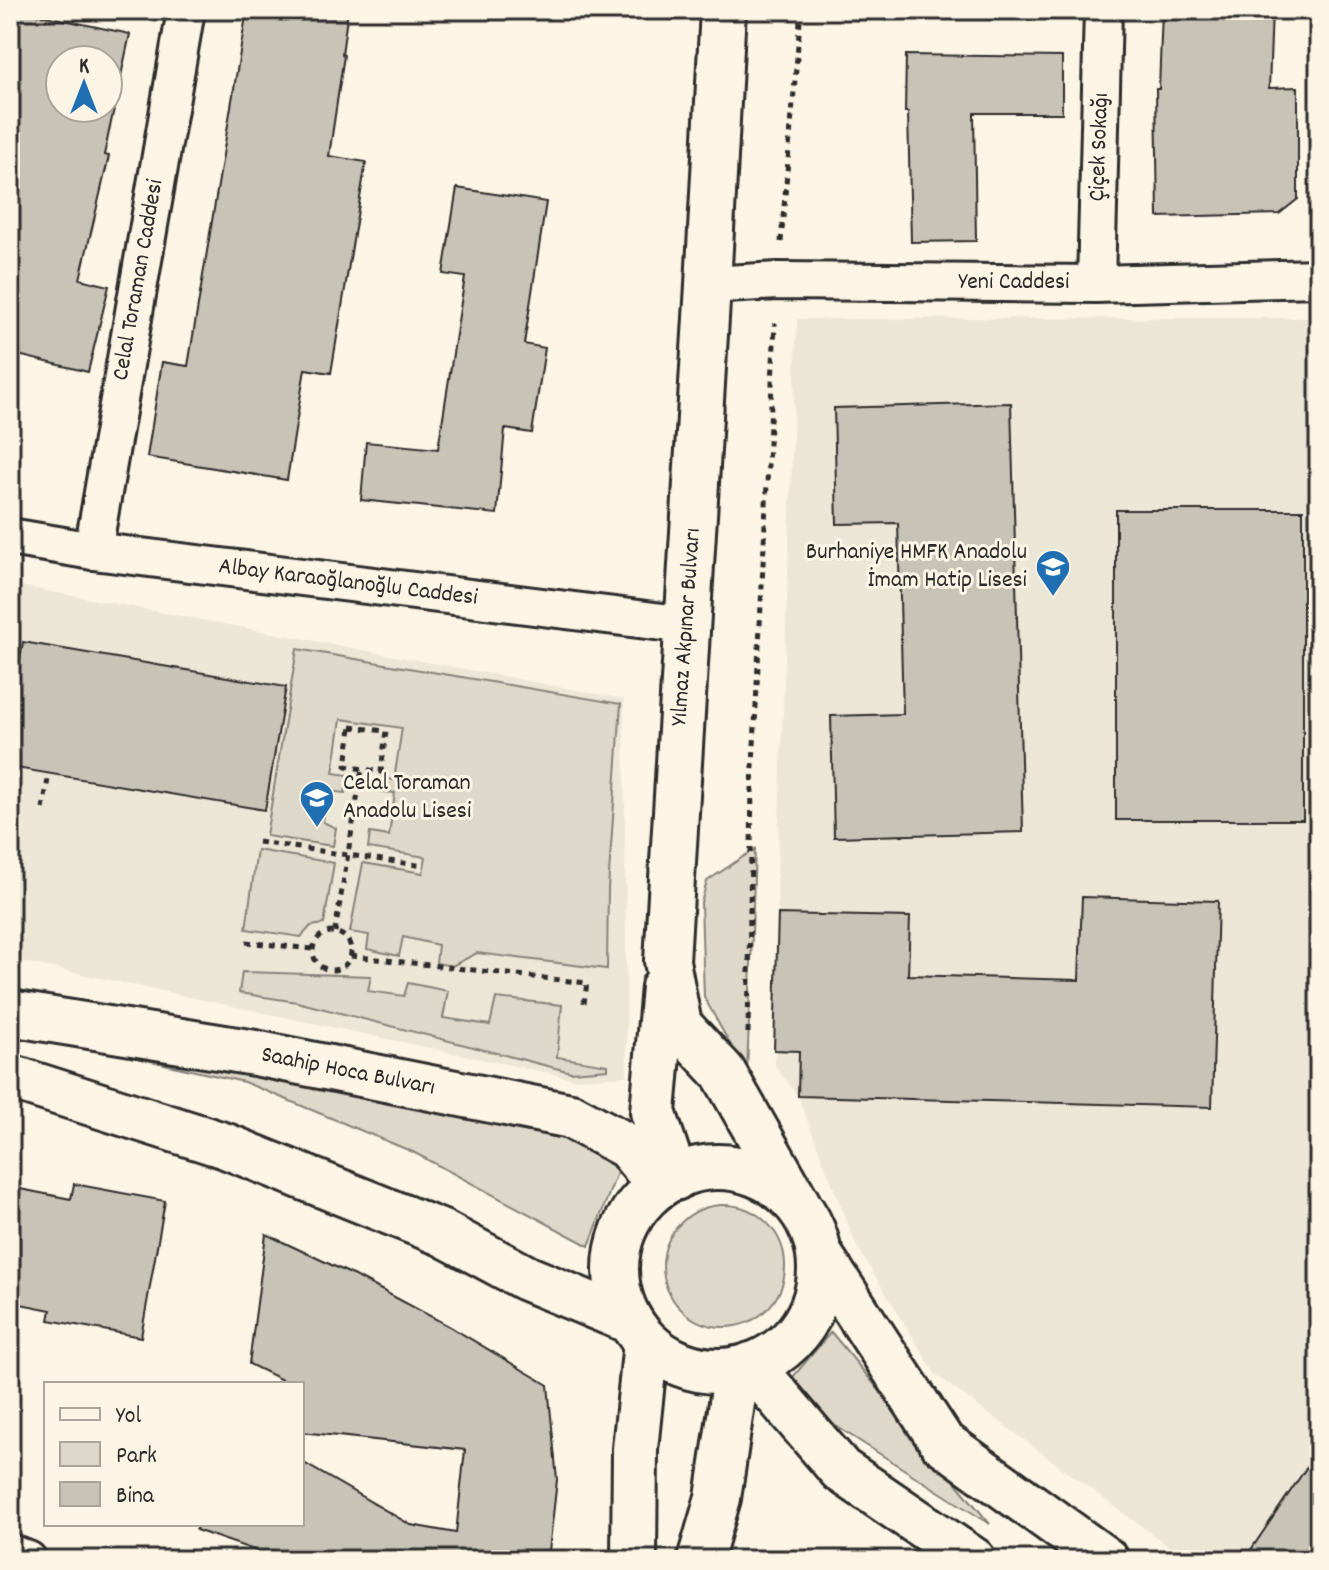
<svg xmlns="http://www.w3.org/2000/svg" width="1329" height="1570" font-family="Dekko,sans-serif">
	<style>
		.built { fill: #ece6d7 }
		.green { fill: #ded8ca; stroke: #84827a; stroke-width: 2 }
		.building { fill: #c8c3b7; stroke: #2b2b2b; stroke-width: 2; fill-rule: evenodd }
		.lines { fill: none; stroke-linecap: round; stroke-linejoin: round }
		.minor-casing { stroke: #2b2b2b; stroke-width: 42 }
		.secondary-casing { stroke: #2b2b2b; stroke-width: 50 }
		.primary-casing { stroke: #2b2b2b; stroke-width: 50 }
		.path { stroke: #2b2b2b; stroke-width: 5; stroke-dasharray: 6 6; stroke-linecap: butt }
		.minor { stroke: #fcf5e5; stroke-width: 36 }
		.secondary { stroke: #fcf5e5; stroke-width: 44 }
		.primary { stroke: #fcf5e5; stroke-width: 44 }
		.labels { text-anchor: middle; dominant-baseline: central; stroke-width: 6; stroke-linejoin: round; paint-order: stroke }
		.street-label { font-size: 24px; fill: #2b2b2b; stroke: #fcf5e5 }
		.poi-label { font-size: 24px; fill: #2b2b2b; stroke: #fcf5e5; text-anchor: end }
	</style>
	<rect width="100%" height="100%" fill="#fcf5e5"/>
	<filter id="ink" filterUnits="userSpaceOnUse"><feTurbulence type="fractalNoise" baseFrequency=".0125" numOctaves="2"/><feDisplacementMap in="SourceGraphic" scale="16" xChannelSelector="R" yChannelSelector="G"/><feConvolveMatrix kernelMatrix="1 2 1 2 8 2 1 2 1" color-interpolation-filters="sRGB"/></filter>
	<g filter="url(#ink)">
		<g class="built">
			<path d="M1319,318V1560H1187L936,1375L856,1245L798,1096L775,1066L778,914L777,878L797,319Z"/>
			<path d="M10,584L624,699L627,1076L576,1079L10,959Z"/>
		</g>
		<g class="green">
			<path d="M297,649L621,704L608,889L607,969L477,953L452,966L436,963L438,945L403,937L399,956L367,949L369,935L350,932L363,863L423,873L426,857L368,848L370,833L389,836L395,793L377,791L379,778L394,780L402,728L341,719L333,773L348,775L345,793L327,791L323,822L336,828L333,846L266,836Z"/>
			<path d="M755,849L747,1075L704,997L701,903L707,881Z"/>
			<path d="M257,850L334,863L324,924L311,926L301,937L246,929Z"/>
			<path d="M242,972L371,976L368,991L404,996L408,983L448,991L443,1018L490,1025L496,998L562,1005L557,1057L608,1065V1069L571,1072L297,1002L239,993Z"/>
			<path d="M84,1046L468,1109L624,1154L589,1246L413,1152L244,1082Z"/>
			<circle cx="724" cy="1266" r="61"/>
			<path d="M831,1332L990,1524L781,1391Z"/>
		</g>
		<g class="building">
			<path d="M10,10H17L130,34L104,155L109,156L80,279L109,286L88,372L10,353ZM60,60H108V108H60Z"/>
			<path d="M247,10H348L342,54L344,55L329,156L366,162L331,373L305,369L287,480L147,457L162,362L188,366Z"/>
			<path d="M1162,10H1272L1269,88L1298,87V199L1279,214L1158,217L1156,89H1159Z"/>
			<path d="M906,55L1062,57V113H974L976,241L911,242L908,112H905Z"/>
			<path d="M457,188L546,202L524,344L545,348L532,433L505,429L497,514L361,500L366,442L438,449L465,277L443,274Z"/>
			<path d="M1011,403L1023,832L834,837L831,716L903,714L898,523L837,524L834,408Z"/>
			<rect x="1116" y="510" width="187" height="310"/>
			<path d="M23,642L286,687L265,810L10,767V720Z"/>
			<path d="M1082,897L1218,901L1212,1107L798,1096L799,1051L774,1050L778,914L910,917L908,975L1079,980Z"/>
			<path d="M74,1184L165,1201L141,1337L49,1320L51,1310L10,1302V1187L71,1199Z"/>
			<path d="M266,1234L357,1277L449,1326L548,1385L557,1480L548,1560H283L196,1530L197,1524H302V1462L411,1525L456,1533L465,1450L302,1432V1384H290L249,1364Z"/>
			<path d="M1319,1449V1560H1244Z"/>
		</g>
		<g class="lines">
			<defs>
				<g id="minor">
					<path d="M1096,284L1103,10"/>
					<path d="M708,285L778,281L1096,284L1319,278"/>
					<path d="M10,537L93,551L687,625"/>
					<path d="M93,551L186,10"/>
					<path d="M10,1553L28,1560"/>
				</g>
				<g id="secondary">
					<path d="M723,10L708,285L667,961L679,1025L723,1072L799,1206"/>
					<path d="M664,987L653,1112L675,1178"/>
					<path d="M820,1255L942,1442L1106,1560"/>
					<path d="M751,1365L841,1470L973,1560"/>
				</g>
				<g id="primary">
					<path d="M10,1013L255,1053L571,1116L627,1146L660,1185"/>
					<path d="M10,1077L226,1146L442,1233L526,1278L630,1321"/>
					<circle cx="718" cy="1269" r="102"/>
					<path d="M634,1560L635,1449L646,1342"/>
					<path d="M700,1560L718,1498L737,1369"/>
				</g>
			</defs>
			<use href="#minor" class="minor-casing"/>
			<use href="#secondary" class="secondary-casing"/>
			<use href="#primary" class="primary-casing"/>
			<g class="path">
				<path d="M781,242L801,10"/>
				<path d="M351,727L386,731L381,772L346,766Z"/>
				<path d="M43,809L49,773"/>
				<path d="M258,842L424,866"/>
				<circle cx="332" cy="951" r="19"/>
				<path d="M335,932L362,769"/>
				<path d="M246,942L312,949"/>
				<path d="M351,956L587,983L584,1003"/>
				<path d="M748,1033L752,786L775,323"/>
			</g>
			<use href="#minor" class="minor"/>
			<use href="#secondary" class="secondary"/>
			<use href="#primary" class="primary"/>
		</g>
	</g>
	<defs>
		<symbol id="school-pin" viewBox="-11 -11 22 30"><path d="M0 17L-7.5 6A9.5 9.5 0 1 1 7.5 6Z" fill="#1f6fb2" stroke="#fcf5e5"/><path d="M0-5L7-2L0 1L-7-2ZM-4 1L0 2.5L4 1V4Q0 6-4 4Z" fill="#fff"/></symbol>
	</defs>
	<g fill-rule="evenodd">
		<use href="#school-pin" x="1033" y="547" width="40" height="54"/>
		<use href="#school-pin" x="297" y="778" width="40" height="54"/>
	</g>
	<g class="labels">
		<g class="street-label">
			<text transform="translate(1100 147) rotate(-88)">Çiçek Sokağı</text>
			<text transform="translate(139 280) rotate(-80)">Celal Toraman Caddesi</text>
			<text x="1014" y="283">Yeni Caddesi</text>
			<text transform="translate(348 583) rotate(7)">Albay Karaoğlanoğlu Caddesi</text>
			<text transform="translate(687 627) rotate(-86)">Yılmaz Akpınar Bulvarı</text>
			<text transform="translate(348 1072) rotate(11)">Saahip Hoca Bulvarı</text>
		</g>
		<g class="poi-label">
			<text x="1027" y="553">Burhaniye HMFK Anadolu<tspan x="1027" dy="28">İmam Hatip Lisesi</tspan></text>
			<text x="343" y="784" text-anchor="start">Celal Toraman<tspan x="343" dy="28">Anadolu Lisesi</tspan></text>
		</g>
	</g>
	<rect width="1329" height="1570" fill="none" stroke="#fcf5e5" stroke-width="40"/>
	<rect x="20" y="20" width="1289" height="1530" fill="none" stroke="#2b2b2b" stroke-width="3" filter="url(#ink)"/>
	<rect x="44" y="1382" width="260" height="144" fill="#fcf5e5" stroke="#a8a49b" stroke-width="2"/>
	<rect x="60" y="1408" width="40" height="12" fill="#fcf5e5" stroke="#a8a49b" stroke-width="2"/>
	<text x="116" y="1422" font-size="24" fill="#2b2b2b">Yol</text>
	<rect x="60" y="1442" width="40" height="24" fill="#ded8ca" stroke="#a8a49b" stroke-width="2"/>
	<text x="116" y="1462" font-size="24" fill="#2b2b2b">Park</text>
	<rect x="60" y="1482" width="40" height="24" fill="#c8c3b7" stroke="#a8a49b" stroke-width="2"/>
	<text x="116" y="1502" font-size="24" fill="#2b2b2b">Bina</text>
	<g transform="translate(84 84)"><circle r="38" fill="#fcf5e5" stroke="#a8a49b" stroke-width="2"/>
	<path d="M0-6L14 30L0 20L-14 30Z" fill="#1f6fb2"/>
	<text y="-12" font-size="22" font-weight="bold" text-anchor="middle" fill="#2b2b2b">K</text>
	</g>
</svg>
